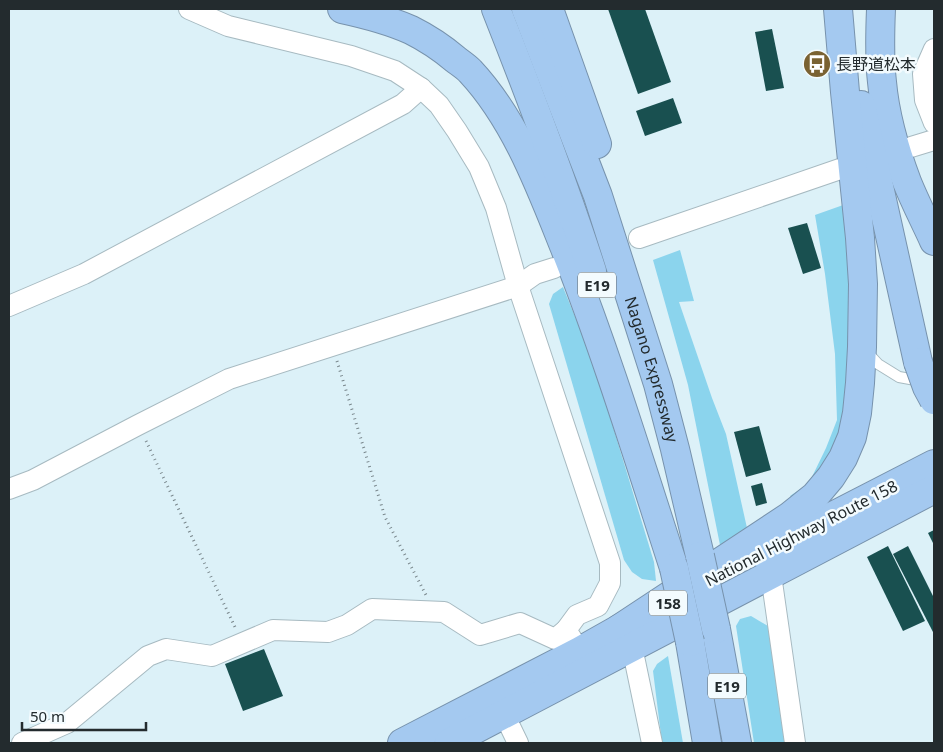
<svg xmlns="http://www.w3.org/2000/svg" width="943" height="752" font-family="'Noto Sans','Noto Sans JP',sans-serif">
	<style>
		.green { fill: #8bd4ed }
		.building { fill: #195050 }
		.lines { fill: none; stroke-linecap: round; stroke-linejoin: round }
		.lane-casing { stroke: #a7bac1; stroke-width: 12 }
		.street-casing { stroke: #a7bac1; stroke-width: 22 }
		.highway-casing { stroke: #7792ac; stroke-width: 30 }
		.path { stroke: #79878c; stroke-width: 3; stroke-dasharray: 1 4; stroke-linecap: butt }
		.lane { stroke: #fff; stroke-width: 10 }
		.street { stroke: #fff; stroke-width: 20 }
		.highway { stroke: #a4c9f0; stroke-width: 28 }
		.highway-bridge-casing { stroke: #7792ac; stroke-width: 30; stroke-linecap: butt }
		.highway-bridge { stroke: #a4c9f0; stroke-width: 28 }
		.labels { text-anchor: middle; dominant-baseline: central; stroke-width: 5; stroke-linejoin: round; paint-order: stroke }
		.shield { fill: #f3fbfe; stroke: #61696c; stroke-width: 1 }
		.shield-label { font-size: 15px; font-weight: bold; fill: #232b2e }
		.poi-label { font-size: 16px; fill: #232b2e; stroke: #f3fbfe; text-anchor: start }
		.street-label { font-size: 16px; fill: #232b2e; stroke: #f3fbfe }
	</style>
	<rect width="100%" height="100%" fill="#dcf1f8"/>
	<g class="green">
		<path d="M846,204L854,364L834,461L794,500L790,496L809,483L826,448L837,420L835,354L825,274L815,215Z"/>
		<path d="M680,250L694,301L679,302L712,398L726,434L747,528L720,545L688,385L653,260Z"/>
		<path d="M563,287L593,361L654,562L656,581L642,579L632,572L624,560L549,304L553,294Z"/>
		<path d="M751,616L768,626L777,662L788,743H754L736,626L740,619Z"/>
		<path d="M668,656L683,743H662L653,671L657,664Z"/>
	</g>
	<g class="building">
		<path d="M608,9H645L671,82L638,94Z"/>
		<path d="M772,29L784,88L766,91L755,32Z"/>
		<path d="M819,67L822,76L818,78L815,69Z"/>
		<path d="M673,98L682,123L645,136L636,111Z"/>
		<path d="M807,223L821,268L803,274L788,228Z"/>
		<path d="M759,426L771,470L746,477L734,432Z"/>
		<path d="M762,483L767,503L756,506L751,486Z"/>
		<path d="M934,530V545L928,533Z"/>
		<path d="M888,546L925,621L903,631L867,557Z"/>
		<path d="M908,546L934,598V634L893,554Z"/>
		<path d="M264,649L283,696L243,711L225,664Z"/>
	</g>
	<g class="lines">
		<defs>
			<path id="lane" d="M866,351L878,364L899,377L921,381"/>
			<g id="street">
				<path d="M189,9L228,26L351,56L395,71L421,88L439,105L457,131L479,167L496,208L518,286L610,563V583L598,606L577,615L566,630L580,651"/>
				<path d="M934,49L923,74L925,100L934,123"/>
				<path d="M911,147L934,140"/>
				<path d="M639,238L840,169"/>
				<path d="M9,306L84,274L403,104L421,88"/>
				<path d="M9,489L33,480L138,425L229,379L518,286L535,274L554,268"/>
				<path d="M771,575L795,743"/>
				<path d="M632,647L652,743"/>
				<path d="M504,714L518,743"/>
				<path d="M22,743L67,723L148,656L166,649L212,656L273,630L328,632L347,625L372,609L444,612L480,635L520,623L555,639L566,630"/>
			</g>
			<g id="highway">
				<path d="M342,9C365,14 389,20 411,30C427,38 442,48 455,59C460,63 465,66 470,71C515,119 540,186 564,246C606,352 639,460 674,568"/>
				<path d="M496,9C530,95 563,182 592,271"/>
				<path id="s1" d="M526,9L598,196L658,384L675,449L700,556"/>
				<path d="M549,9L597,144"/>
				<path d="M881,9C880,33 879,57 882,82C885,116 895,150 907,182C915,202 925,221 934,241"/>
				<path d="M861,105L918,362"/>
				<path d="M761,553L934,464"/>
				<path d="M619,629L790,516L815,496L831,477L843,458L852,437L857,413L860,383L862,347L863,284L860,238L845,92L838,9"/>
				<path d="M716,629L737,743"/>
				<path d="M690,642L707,743"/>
				<path d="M402,743L580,651L635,620"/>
				<path d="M449,743L934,489"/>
			</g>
		</defs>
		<use href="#lane" class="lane-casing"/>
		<use href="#street" class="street-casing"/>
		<use href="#highway" class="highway-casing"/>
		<g class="path">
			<path d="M337,361L385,517L426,595"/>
			<path d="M146,441L235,627"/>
		</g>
		<use href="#lane" class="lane"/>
		<use href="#street" class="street"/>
		<use href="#highway" class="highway"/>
		<defs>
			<g id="highway-bridge">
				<path d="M918,362L927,387L934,400"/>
				<path d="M700,556L716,629"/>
				<path d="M674,568L690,642"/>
			</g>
		</defs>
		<use href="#highway-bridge" class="highway-bridge-casing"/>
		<use href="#highway-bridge" class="highway-bridge"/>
	</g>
	<defs>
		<symbol id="bus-disc" viewBox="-11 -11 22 22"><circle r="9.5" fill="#7a6232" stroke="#f3fbfe"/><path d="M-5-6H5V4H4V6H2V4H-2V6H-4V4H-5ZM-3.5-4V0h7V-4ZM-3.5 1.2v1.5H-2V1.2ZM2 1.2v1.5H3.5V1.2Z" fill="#fff"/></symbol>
	</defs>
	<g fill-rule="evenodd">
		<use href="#bus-disc" x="801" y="48" width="32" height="32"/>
	</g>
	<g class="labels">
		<g class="shield">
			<rect x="578" y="272.5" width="38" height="25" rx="4"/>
			<rect x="649" y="590.5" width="38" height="25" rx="4"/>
			<rect x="708" y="673.5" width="38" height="25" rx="4"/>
		</g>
		<g class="shield-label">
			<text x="597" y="285">E19</text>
			<text x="668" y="603">158</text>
			<text x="727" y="686">E19</text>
		</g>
		<g class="poi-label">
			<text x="836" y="64">長野道松本</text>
		</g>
		<g class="street-label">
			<text stroke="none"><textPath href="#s1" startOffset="382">Nagano Expressway</textPath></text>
			<text transform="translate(801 533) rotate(-27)">National Highway Route 158</text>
		</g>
	</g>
	<rect width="943" height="752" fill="none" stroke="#232b2e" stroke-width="20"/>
	<path d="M22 722v8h124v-8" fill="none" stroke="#232b2e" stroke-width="2.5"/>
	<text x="30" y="722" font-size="15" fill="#232b2e" stroke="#f3fbfe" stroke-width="4" paint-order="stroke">50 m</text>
</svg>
